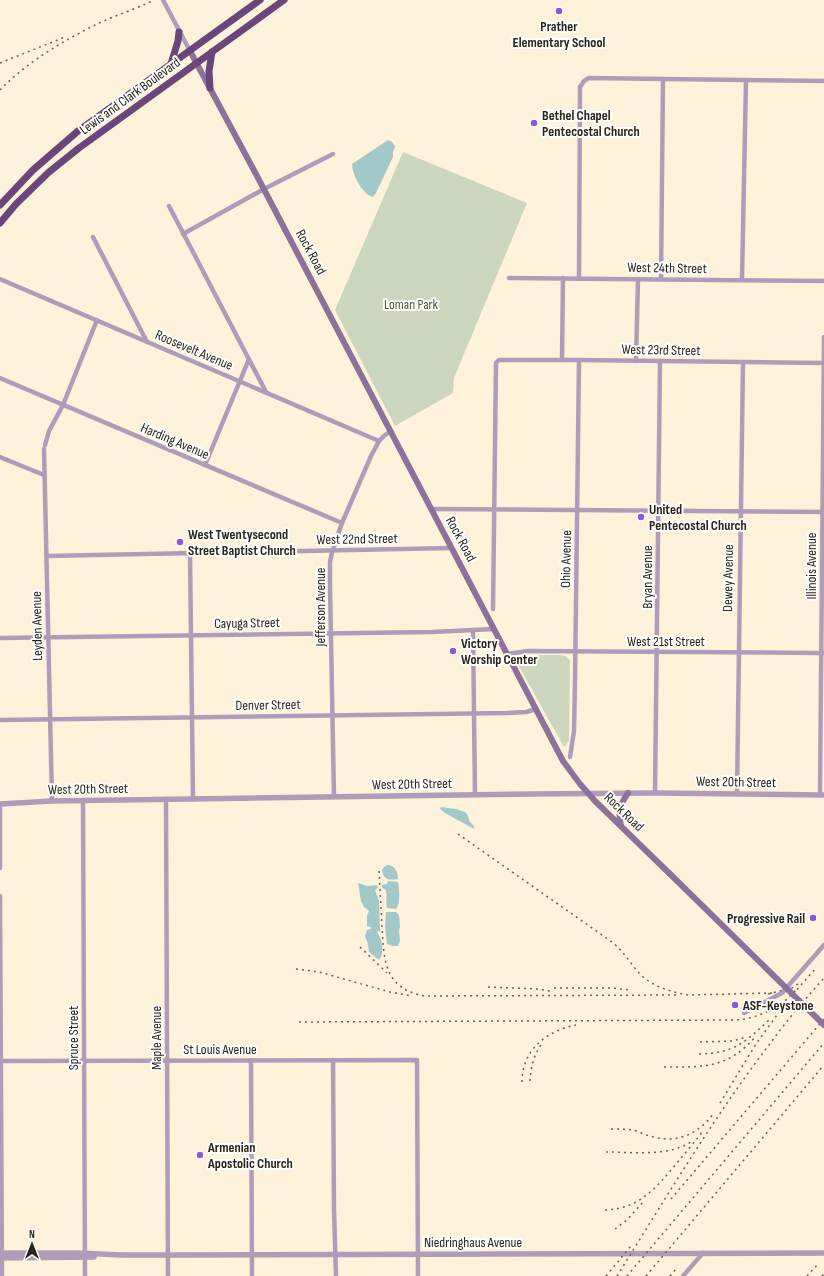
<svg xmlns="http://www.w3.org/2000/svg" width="824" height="1276" font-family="'Sofia Sans Condensed',sans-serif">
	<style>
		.green { fill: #cdd7bd }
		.water { fill: #a3c8c9 }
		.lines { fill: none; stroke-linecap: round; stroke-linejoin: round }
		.minor { stroke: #af9cb8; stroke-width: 4.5 }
		.tertiary { stroke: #af9cb8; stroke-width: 5.5 }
		.secondary { stroke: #8d719a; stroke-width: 6 }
		.trunk { stroke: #6a467a; stroke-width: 7 }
		.rail { stroke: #686052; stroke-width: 1.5; stroke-dasharray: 2 4; stroke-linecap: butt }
		.secondary-bridge { stroke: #8d719a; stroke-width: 6 }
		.poi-dot { fill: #895ad4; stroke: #fff; stroke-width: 1.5 }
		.labels { text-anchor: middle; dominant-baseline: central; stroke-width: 4; stroke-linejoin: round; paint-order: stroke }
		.poi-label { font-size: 14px; font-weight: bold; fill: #2a2419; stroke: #fff; text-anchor: start }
		.street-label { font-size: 14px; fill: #2a2419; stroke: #fff }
		.park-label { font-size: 14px; fill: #4c5c2f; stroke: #fff }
	</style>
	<rect width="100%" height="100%" fill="#fff2db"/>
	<g class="green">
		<path d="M403,152L527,203L454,378L453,393L395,426L335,310Z"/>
		<path d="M520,655H559L565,656L570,660L569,741L564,747L516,661L517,657Z"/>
	</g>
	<g class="water">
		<path d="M388,140L392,142L395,146L393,152V157L376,193L373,197C362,194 352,174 352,164Z"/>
		<path d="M441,807L456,809L465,812L467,814L470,822L474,826V829L445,813L440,809Z"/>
		<path d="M387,865C395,865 398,872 398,879C389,880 384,881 382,870L384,867Z"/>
		<path d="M388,881L398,882C399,889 401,903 396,909L387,908C385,902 388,894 385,889L382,888V885L387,884Z"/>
		<path d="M358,883L367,886L377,885L378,888L375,890L379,901L380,928V931L377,932C382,939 385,954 379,960L369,952L368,944L365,936L367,930L372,928L367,926V916L369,911L364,907L361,901Z"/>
		<path d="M386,912H396L399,915L400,927L399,930L400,941L398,946H393L387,944L385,926Z"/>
	</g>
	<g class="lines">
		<g class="minor">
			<path d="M163,0L190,51"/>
			<path d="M169,206L266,392"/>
			<path d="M183,234L264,189L333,154"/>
			<path d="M93,237L147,342"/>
			<path d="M509,278L824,281"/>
			<path d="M0,279L379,441"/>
			<path d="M579,279L580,87L584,81L589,78L824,81"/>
			<path d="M661,279L663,79"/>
			<path d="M742,280L746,80"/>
			<path d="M562,360L563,278"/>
			<path d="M636,361L638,279"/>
			<path d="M0,378L342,523"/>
			<path d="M45,445L49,431L63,405L97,320"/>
			<path d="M44,449L52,801"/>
			<path d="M0,457L44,475"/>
			<path d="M205,465L249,359"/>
			<path d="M432,509L824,512"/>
			<path d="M190,553L193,799"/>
			<path d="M47,556L452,548"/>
			<path d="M493,609L496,363L499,360H579L824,363"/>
			<path d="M473,630L475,795"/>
			<path d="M0,638L432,632L494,629"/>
			<path d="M507,654L528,651L824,653"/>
			<path d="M0,720L507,713L526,712L536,709"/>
			<path d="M570,757L574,731L575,682L579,360"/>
			<path d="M655,793L660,361"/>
			<path d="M737,794L743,362"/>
			<path d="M820,795L824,337"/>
			<path d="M334,797L330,586V562L332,552L342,523L371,456L379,441L385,435L391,431"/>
			<path d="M166,799L168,1276"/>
			<path d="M83,801L85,1276"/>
			<path d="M0,868V804"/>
			<path d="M0,896L2,1276"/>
			<path d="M744,1013L782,993L824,945"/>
			<path d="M251,1060L252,1276"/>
			<path d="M333,1060L334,1210L336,1276"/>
			<path d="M0,1061L417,1060L418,1276"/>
			<path d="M683,1276L703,1253"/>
		</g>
		<g class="tertiary">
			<path d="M0,804L52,801L533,794L655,793L824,795"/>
			<path d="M0,1253H77L122,1255H175L824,1253"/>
			<path d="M0,1258L94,1257"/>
		</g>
		<g class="secondary">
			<path d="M190,51L257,176L563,761L580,784L595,801L669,873"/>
			<path d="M621,826C618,811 619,806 628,793"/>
		</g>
		<g class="trunk">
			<path d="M171,64L178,41L179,32"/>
			<path d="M210,88L209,71L212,52"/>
			<path d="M0,205L33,170L78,131L260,0"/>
			<path d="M0,223L16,204L49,172L79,148L284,0"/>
		</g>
		<g class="rail">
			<path d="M0,63L65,37"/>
			<path d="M0,90C27,62 63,41 97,24C116,15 136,9 154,0"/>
			<path d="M458,834L612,942C621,949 627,958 634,967C647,985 667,991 688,995L773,993"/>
			<path d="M379,871C380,889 381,908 382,926C384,961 384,989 425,996L676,995"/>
			<path d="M360,947L387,973"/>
			<path d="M296,969L319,972L390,992L412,996"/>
			<path d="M488,987L538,989L550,991"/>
			<path d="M554,988H611L631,990"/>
			<path d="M768,994L792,988L799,983"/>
			<path d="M793,994L817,967"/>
			<path d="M775,1007L786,1000L796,990"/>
			<path d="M299,1022L732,1020C750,1020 764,1014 779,1005"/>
			<path d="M700,1042L733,1041L746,1037"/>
			<path d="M699,1054C735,1053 744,1043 769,1020"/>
			<path d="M664,1067C703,1067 728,1069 756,1036"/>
			<path d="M530,1081C531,1068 533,1056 541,1045"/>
			<path d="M522,1082C522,1050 546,1031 576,1025"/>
			<path d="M720,1103L756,1044L785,1004"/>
			<path d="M611,1129C619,1129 626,1129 633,1130C640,1132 647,1136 654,1137C679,1144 700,1132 714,1113"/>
			<path d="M606,1152C632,1152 671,1157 692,1141"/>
			<path d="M671,1199L824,1019"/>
			<path d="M605,1210C639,1209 656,1188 677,1163C685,1153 694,1143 702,1132"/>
			<path d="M615,1229L627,1220L645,1200"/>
			<path d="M606,1276L631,1246"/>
			<path d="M617,1276C667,1196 715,1115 772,1041C788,1019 806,998 824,978"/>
			<path d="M627,1276L824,1043"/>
			<path d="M646,1276L824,1065"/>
			<path d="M670,1276L676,1269"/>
			<path d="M807,1276L819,1263"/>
			<path d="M822,1276L824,1274"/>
		</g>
		<path class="secondary-bridge" d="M669,873L824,1025"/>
	</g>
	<g class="poi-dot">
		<circle cx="559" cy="11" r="4"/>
		<circle cx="534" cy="123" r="4"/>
		<circle cx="641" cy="517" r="4"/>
		<circle cx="180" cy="542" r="4"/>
		<circle cx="453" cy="651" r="4"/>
		<circle cx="813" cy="918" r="4"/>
		<circle cx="735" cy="1005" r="4"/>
		<circle cx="200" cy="1155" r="4"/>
	</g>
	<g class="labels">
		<g class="poi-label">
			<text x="559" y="26" text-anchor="middle">Prather<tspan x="559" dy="16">Elementary School</tspan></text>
			<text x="542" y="115">Bethel Chapel<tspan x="542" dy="16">Pentecostal Church</tspan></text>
			<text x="649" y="509">United<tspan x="649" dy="16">Pentecostal Church</tspan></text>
			<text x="188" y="534">West Twentysecond<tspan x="188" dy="16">Street Baptist Church</tspan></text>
			<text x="461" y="643">Victory<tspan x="461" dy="16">Worship Center</tspan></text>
			<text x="805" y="918" text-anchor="end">Progressive Rail</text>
			<text x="743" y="1005">ASF-Keystone</text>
			<text x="208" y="1147">Armenian<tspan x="208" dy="16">Apostolic Church</tspan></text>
		</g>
		<g class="street-label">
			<text transform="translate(130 96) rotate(-36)">Lewis and Clark Boulevard</text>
			<text transform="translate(311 252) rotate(62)">Rock Road</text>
			<text transform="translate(667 268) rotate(1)">West 24th Street</text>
			<text transform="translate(194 350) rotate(23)">Roosevelt Avenue</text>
			<text transform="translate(661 350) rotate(1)">West 23rd Street</text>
			<text transform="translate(175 441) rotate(23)">Harding Avenue</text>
			<text transform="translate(357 539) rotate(-1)">West 22nd Street</text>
			<text transform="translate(461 539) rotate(62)">Rock Road</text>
			<text transform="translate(566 559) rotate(-89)">Ohio Avenue</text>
			<text transform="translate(811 566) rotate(-90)">Illinois Avenue</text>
			<text transform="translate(647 577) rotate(-90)">Bryan Avenue</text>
			<text transform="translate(728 578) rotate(-89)">Dewey Avenue</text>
			<text transform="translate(320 607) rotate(-90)">Jefferson Avenue</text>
			<text transform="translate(247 623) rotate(-1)">Cayuga Street</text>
			<text transform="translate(37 626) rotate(-91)">Leyden Avenue</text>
			<text x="666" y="641">West 21st Street</text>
			<text transform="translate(268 705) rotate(-1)">Denver Street</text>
			<text transform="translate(736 782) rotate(1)">West 20th Street</text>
			<text transform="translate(412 784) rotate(-1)">West 20th Street</text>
			<text transform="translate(88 789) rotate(-1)">West 20th Street</text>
			<text transform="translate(624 812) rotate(44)">Rock Road</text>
			<text transform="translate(73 1038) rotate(-90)">Spruce Street</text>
			<text transform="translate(156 1038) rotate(-90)">Maple Avenue</text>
			<text x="220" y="1049">St Louis Avenue</text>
			<text x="473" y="1242">Niedringhaus Avenue</text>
		</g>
		<g class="park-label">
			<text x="411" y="304">Loman Park</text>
		</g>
	</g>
	<g transform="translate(32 1244)" stroke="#ffffff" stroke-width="3" paint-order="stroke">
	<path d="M0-3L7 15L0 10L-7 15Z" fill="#2a2419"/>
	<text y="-6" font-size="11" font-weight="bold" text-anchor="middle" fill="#2a2419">N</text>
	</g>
</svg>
